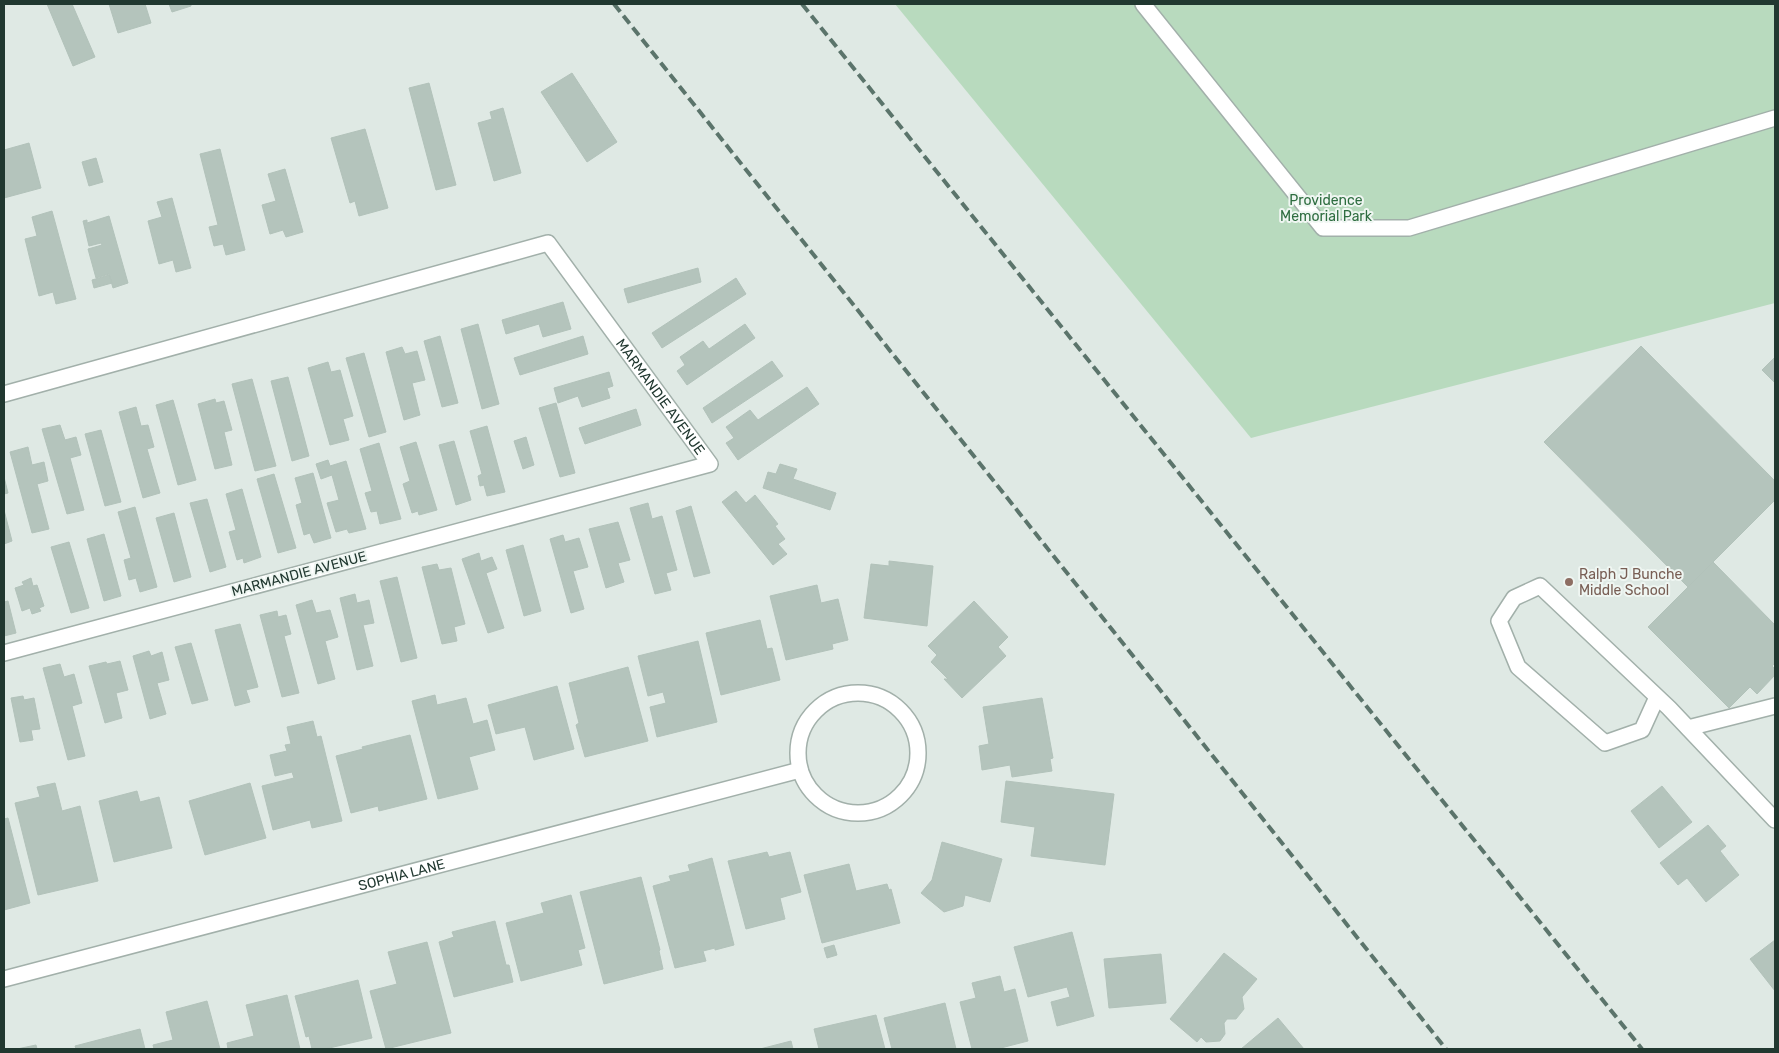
<svg xmlns="http://www.w3.org/2000/svg" width="1779" height="1053" font-family="Rubik,sans-serif">
	<style>
		.green { fill: #b8dabe }
		.building { fill: #b4c4bc; stroke: #b2c2ba }
		.lines { fill: none; stroke-linecap: round; stroke-linejoin: round }
		.minor-casing { stroke: #a2b0aa; stroke-width: 18 }
		.minor { stroke: #fff; stroke-width: 15 }
		.rail { stroke: #5b746b; stroke-width: 4; stroke-dasharray: 10 5; stroke-linecap: butt }
		.education-dot { fill: #8d6e63; stroke: #eff6f2; stroke-width: 2 }
		.labels { text-anchor: middle; dominant-baseline: central; stroke-width: 4; stroke-linejoin: round; paint-order: stroke }
		.park-label { font-size: 14px; fill: #2e6d40; stroke: #eff6f2 }
		.street-label { font-size: 14px; fill: #213830; stroke: #eff6f2 }
		.education-label { font-size: 14px; fill: #785e54; stroke: #eff6f2; text-anchor: start }
	</style>
	<rect width="100%" height="100%" fill="#dfe9e4"/>
	<path class="green" d="M895,4H1775V303L1251,438Z"/>
	<g class="building">
		<path d="M47,4H72L95,57L73,66Z"/>
		<path d="M109,4H145L151,23L118,33Z"/>
		<path d="M169,4H191V6L172,12Z"/>
		<path d="M572,73L617,142L587,162L541,92Z"/>
		<path d="M429,83L456,185L436,190L409,88Z"/>
		<path d="M503,108L521,173L494,181L478,123L492,119L490,112Z"/>
		<path d="M365,129L388,208L359,216L355,201L350,203L331,138Z"/>
		<path d="M29,143L41,188L4,198V150Z"/>
		<path d="M220,149L245,250L226,255L223,244L214,246L209,227L218,225L200,154Z"/>
		<path d="M96,158L103,182L89,186L82,162Z"/>
		<path d="M285,169L303,232L286,237L283,230L270,234L262,205L276,201L268,174Z"/>
		<path d="M172,198L191,268L176,272L173,260L159,264L148,221L162,217L157,202Z"/>
		<path d="M52,211L76,299L56,304L53,292L39,296L25,239L37,236L32,217Z"/>
		<path d="M109,216L128,283L113,288L109,274L96,278L88,249L102,245L101,243L89,246L83,221L87,220V223Z"/>
		<path d="M698,268L701,282L628,303L624,289Z"/>
		<path d="M109,275L112,283L94,288L92,280Z"/>
		<path d="M736,278L746,294L662,348L652,333Z"/>
		<path d="M563,302L571,329L543,337L539,324L506,334L502,320Z"/>
		<path d="M478,324L499,404L482,409L461,329Z"/>
		<path d="M745,324L755,338L687,385L677,371L685,365L680,357L703,341L709,349Z"/>
		<path d="M440,336L458,403L442,407L424,341Z"/>
		<path d="M583,336L588,354L520,375L514,358Z"/>
		<path d="M1641,346L1775,481V500L1688,587L1544,442Z"/>
		<path d="M402,347L405,354L417,351L425,380L412,383L420,415L404,420L386,352Z"/>
		<path d="M364,353L386,432L369,437L346,358Z"/>
		<path d="M1775,357V383L1762,370Z"/>
		<path d="M772,361L783,376L712,423L703,408Z"/>
		<path d="M328,362L331,372L340,370L353,416L343,419L349,440L330,445L308,368Z"/>
		<path d="M609,372L613,386L607,388L610,398L582,407L578,396L558,403L554,388Z"/>
		<path d="M288,377L309,456L292,461L271,381Z"/>
		<path d="M252,379L276,466L255,471L232,384Z"/>
		<path d="M807,387L819,404L738,460L726,443L734,438L726,427L750,410L758,420Z"/>
		<path d="M215,399L216,403L224,401L232,430L224,432L232,465L215,469L198,404Z"/>
		<path d="M173,400L196,480L178,485L156,405Z"/>
		<path d="M556,403L575,473L560,477L539,408Z"/>
		<path d="M136,407L141,426L148,425L154,447L147,449L160,493L143,498L119,412Z"/>
		<path d="M636,409L641,425L585,444L579,428Z"/>
		<path d="M60,425L65,440L76,437L81,455L70,458L84,510L67,514L42,429Z"/>
		<path d="M487,426L505,492L487,496L484,485L480,486L478,476L482,474L470,431Z"/>
		<path d="M101,430L121,502L105,506L85,434Z"/>
		<path d="M526,437L534,465L523,469L514,441Z"/>
		<path d="M454,441L471,500L456,505L439,445Z"/>
		<path d="M416,442L437,510L419,515L418,511L412,513L403,484L410,481L400,447Z"/>
		<path d="M379,443L401,519L380,524L377,511L371,512L365,493L372,491L360,449Z"/>
		<path d="M28,447L32,465L44,462L48,481L37,484L49,529L32,533L10,452Z"/>
		<path d="M328,460L330,466L346,461L366,529L349,533L347,529L336,532L327,503L339,500L332,475L321,479L316,464Z"/>
		<path d="M780,464L797,469L793,479L836,493L830,510L763,488L768,472L776,474Z"/>
		<path d="M313,473L331,538L314,543L310,533L304,535L296,505L302,503L295,478Z"/>
		<path d="M274,474L296,548L278,553L257,479Z"/>
		<path d="M4,477L8,493L4,494Z"/>
		<path d="M242,489L261,557L244,563L243,558L237,560L229,532L236,530L226,494Z"/>
		<path d="M736,491L746,503L755,495L778,524L775,526L785,539L778,544L787,554L773,565L722,502Z"/>
		<path d="M207,499L226,567L210,572L190,503Z"/>
		<path d="M648,503L652,519L662,516L677,570L666,573L671,590L655,594L630,508Z"/>
		<path d="M691,506L710,573L694,577L676,511Z"/>
		<path d="M135,507L157,587L140,592L136,578L129,580L124,560L131,558L118,512Z"/>
		<path d="M4,510L12,541L4,544Z"/>
		<path d="M174,513L191,577L174,582L156,518Z"/>
		<path d="M618,522L630,560L618,563L624,582L606,588L589,529Z"/>
		<path d="M104,534L121,596L104,601L87,539Z"/>
		<path d="M563,535L565,542L579,538L588,567L573,571L584,609L571,613L550,539Z"/>
		<path d="M69,542L89,608L71,613L51,547Z"/>
		<path d="M523,545L541,611L524,616L506,550Z"/>
		<path d="M479,553L481,561L492,557L497,569L486,573L504,628L488,633L462,559Z"/>
		<path d="M889,561L933,566L927,626L864,618L871,564L889,566Z"/>
		<path d="M1713,562L1775,625V663L1772,666L1775,669V675L1757,694L1750,687L1729,708L1648,627Z"/>
		<path d="M437,564L439,570L451,568L465,624L454,627L457,641L442,644L422,567Z"/>
		<path d="M397,577L417,658L401,662L380,581Z"/>
		<path d="M31,578L33,586L37,585L44,606L39,608L41,611L32,614L30,608L22,611L15,588L24,585L22,582Z"/>
		<path d="M817,585L821,603L838,599L848,640L832,644L833,649L786,660L770,596Z"/>
		<path d="M355,594L357,603L369,600L374,623L363,625L373,666L357,670L340,598Z"/>
		<path d="M312,600L316,613L330,610L338,637L325,641L335,679L318,684L296,605Z"/>
		<path d="M8,601L16,633L4,636V602Z"/>
		<path d="M974,601L1008,637L998,647L1006,656L962,698L944,679H948L931,662L937,655L928,646Z"/>
		<path d="M277,611L278,617L286,615L291,634L284,636L299,693L282,697L260,615Z"/>
		<path d="M760,620L767,649L772,648L780,680L721,695L706,633Z"/>
		<path d="M240,624L258,687L246,690L250,702L235,706L215,630Z"/>
		<path d="M698,641L717,722L657,737L650,707L666,703L663,692L648,696L638,656Z"/>
		<path d="M191,643L208,700L192,704L175,647Z"/>
		<path d="M149,651L151,656L162,652L169,680L157,683L166,714L150,719L133,656Z"/>
		<path d="M120,661L128,690L116,693L122,718L105,723L89,666L106,662L107,664Z"/>
		<path d="M60,664L64,677L74,674L82,703L72,706L85,756L68,760L43,668Z"/>
		<path d="M628,667L648,741L585,757L576,725L579,723L569,683Z"/>
		<path d="M557,686L574,749L534,760L525,727L496,734L488,705Z"/>
		<path d="M435,695L437,705L466,698L473,724L487,720L495,750L469,757L478,789L438,799L412,701Z"/>
		<path d="M23,696L24,700L34,698L40,729L31,730L33,740L20,742L11,698Z"/>
		<path d="M1042,698L1053,758L1050,759L1052,771L1012,777L1010,765L982,770L979,746L989,744L983,707Z"/>
		<path d="M313,721L317,737L321,736L342,821L312,828L310,820L273,830L262,786L294,778L292,772L275,776L270,755L287,751L285,745L291,744L287,727Z"/>
		<path d="M410,735L427,799L379,811L378,806L351,813L336,756L363,749L362,747Z"/>
		<path d="M1006,781L1114,794L1105,865L1031,856L1035,827L1001,822Z"/>
		<path d="M55,783L62,811L80,806L98,881L38,895L15,803L40,797L37,787Z"/>
		<path d="M250,783L266,838L205,855L189,801Z"/>
		<path d="M1662,786L1692,822L1659,848L1631,811Z"/>
		<path d="M137,791L140,802L159,797L172,848L114,862L99,801Z"/>
		<path d="M8,818L30,903L4,910V819Z"/>
		<path d="M1708,825L1726,846L1720,851L1739,875L1706,902L1687,878L1678,885L1660,863Z"/>
		<path d="M942,842L1002,859L990,902L965,895L963,906L944,912L921,893L932,880Z"/>
		<path d="M767,852L769,857L790,852L801,892L780,898L785,919L746,929L728,861Z"/>
		<path d="M712,858L734,945L715,950V948L703,951L706,961L675,968L653,886L671,881L669,876L690,871L688,865Z"/>
		<path d="M849,864L856,891L887,884L889,890L891,889L900,923L822,943L804,875Z"/>
		<path d="M641,877L660,950L659,951L663,969L604,984L580,892Z"/>
		<path d="M571,895L585,948L578,950L582,965L521,981L506,923L544,913L541,903Z"/>
		<path d="M495,921L506,965H509L513,982L454,997L439,942L454,937L452,932Z"/>
		<path d="M1072,932L1094,1016L1057,1026L1051,1002L1070,997L1067,987L1028,997L1014,947Z"/>
		<path d="M1775,940V991L1750,959Z"/>
		<path d="M427,942L451,1033L386,1049L370,991L397,984L388,952Z"/>
		<path d="M834,945L837,955L827,958L824,948Z"/>
		<path d="M1224,953L1257,979L1242,997L1244,1009L1236,1019H1227L1224,1023L1225,1034L1220,1041L1206,1042L1201,1037L1197,1042L1170,1019Z"/>
		<path d="M1161,954L1166,1003L1109,1008L1104,959Z"/>
		<path d="M1000,976L1004,992L1015,989L1028,1041L997,1049H972L960,1002L976,998L972,983Z"/>
		<path d="M358,980L372,1038L325,1049H312L309,1036L306,1037L295,996Z"/>
		<path d="M287,995L300,1049H228L227,1043L254,1036L246,1005Z"/>
		<path d="M207,1001L220,1049H154L153,1045L173,1040L166,1012Z"/>
		<path d="M945,1003L956,1049H892L884,1018Z"/>
		<path d="M876,1015L885,1049H819L814,1029Z"/>
		<path d="M1278,1018L1304,1049H1241Z"/>
		<path d="M140,1029L145,1049H76L75,1046Z"/>
		<path d="M791,1041L793,1049H760Z"/>
		<path d="M36,1045L37,1049H17Z"/>
	</g>
	<g class="lines">
		<defs>
			<g id="minor">
				<path d="M1143,4L1323,228H1409L1775,118"/>
				<path id="s1" d="M4,394L548,243L710,464L4,653"/>
				<circle cx="858" cy="753" r="60"/>
				<path d="M1657,697L1642,730L1605,743L1518,667L1499,621L1514,598L1540,586L1669,708L1775,820"/>
				<path d="M1688,728L1775,706"/>
				<path id="s2" d="M4,979L800,770"/>
			</g>
		</defs>
		<use href="#minor" class="minor-casing"/>
		<use href="#minor" class="minor"/>
		<g class="rail">
			<path d="M614,4L1446,1049"/>
			<path d="M802,4L1642,1049"/>
		</g>
	</g>
	<circle class="education-dot" cx="1569" cy="582" r="5"/>
	<g class="labels">
		<g class="park-label">
			<text x="1326" y="200">Providence<tspan x="1326" dy="16">Memorial Park</tspan></text>
		</g>
		<g class="street-label">
			<text stroke="none"><textPath href="#s1" startOffset="755">MARMANDIE AVENUE</textPath></text>
			<text transform="translate(299 574) rotate(-15)">MARMANDIE AVENUE</text>
			<text stroke="none"><textPath href="#s2" startOffset="411">SOPHIA LANE</textPath></text>
		</g>
		<g class="education-label">
			<text x="1579" y="574">Ralph J Bunche<tspan x="1579" dy="16">Middle School</tspan></text>
		</g>
	</g>
	<rect width="1779" height="1053" fill="none" stroke="#213830" stroke-width="10"/>
</svg>
